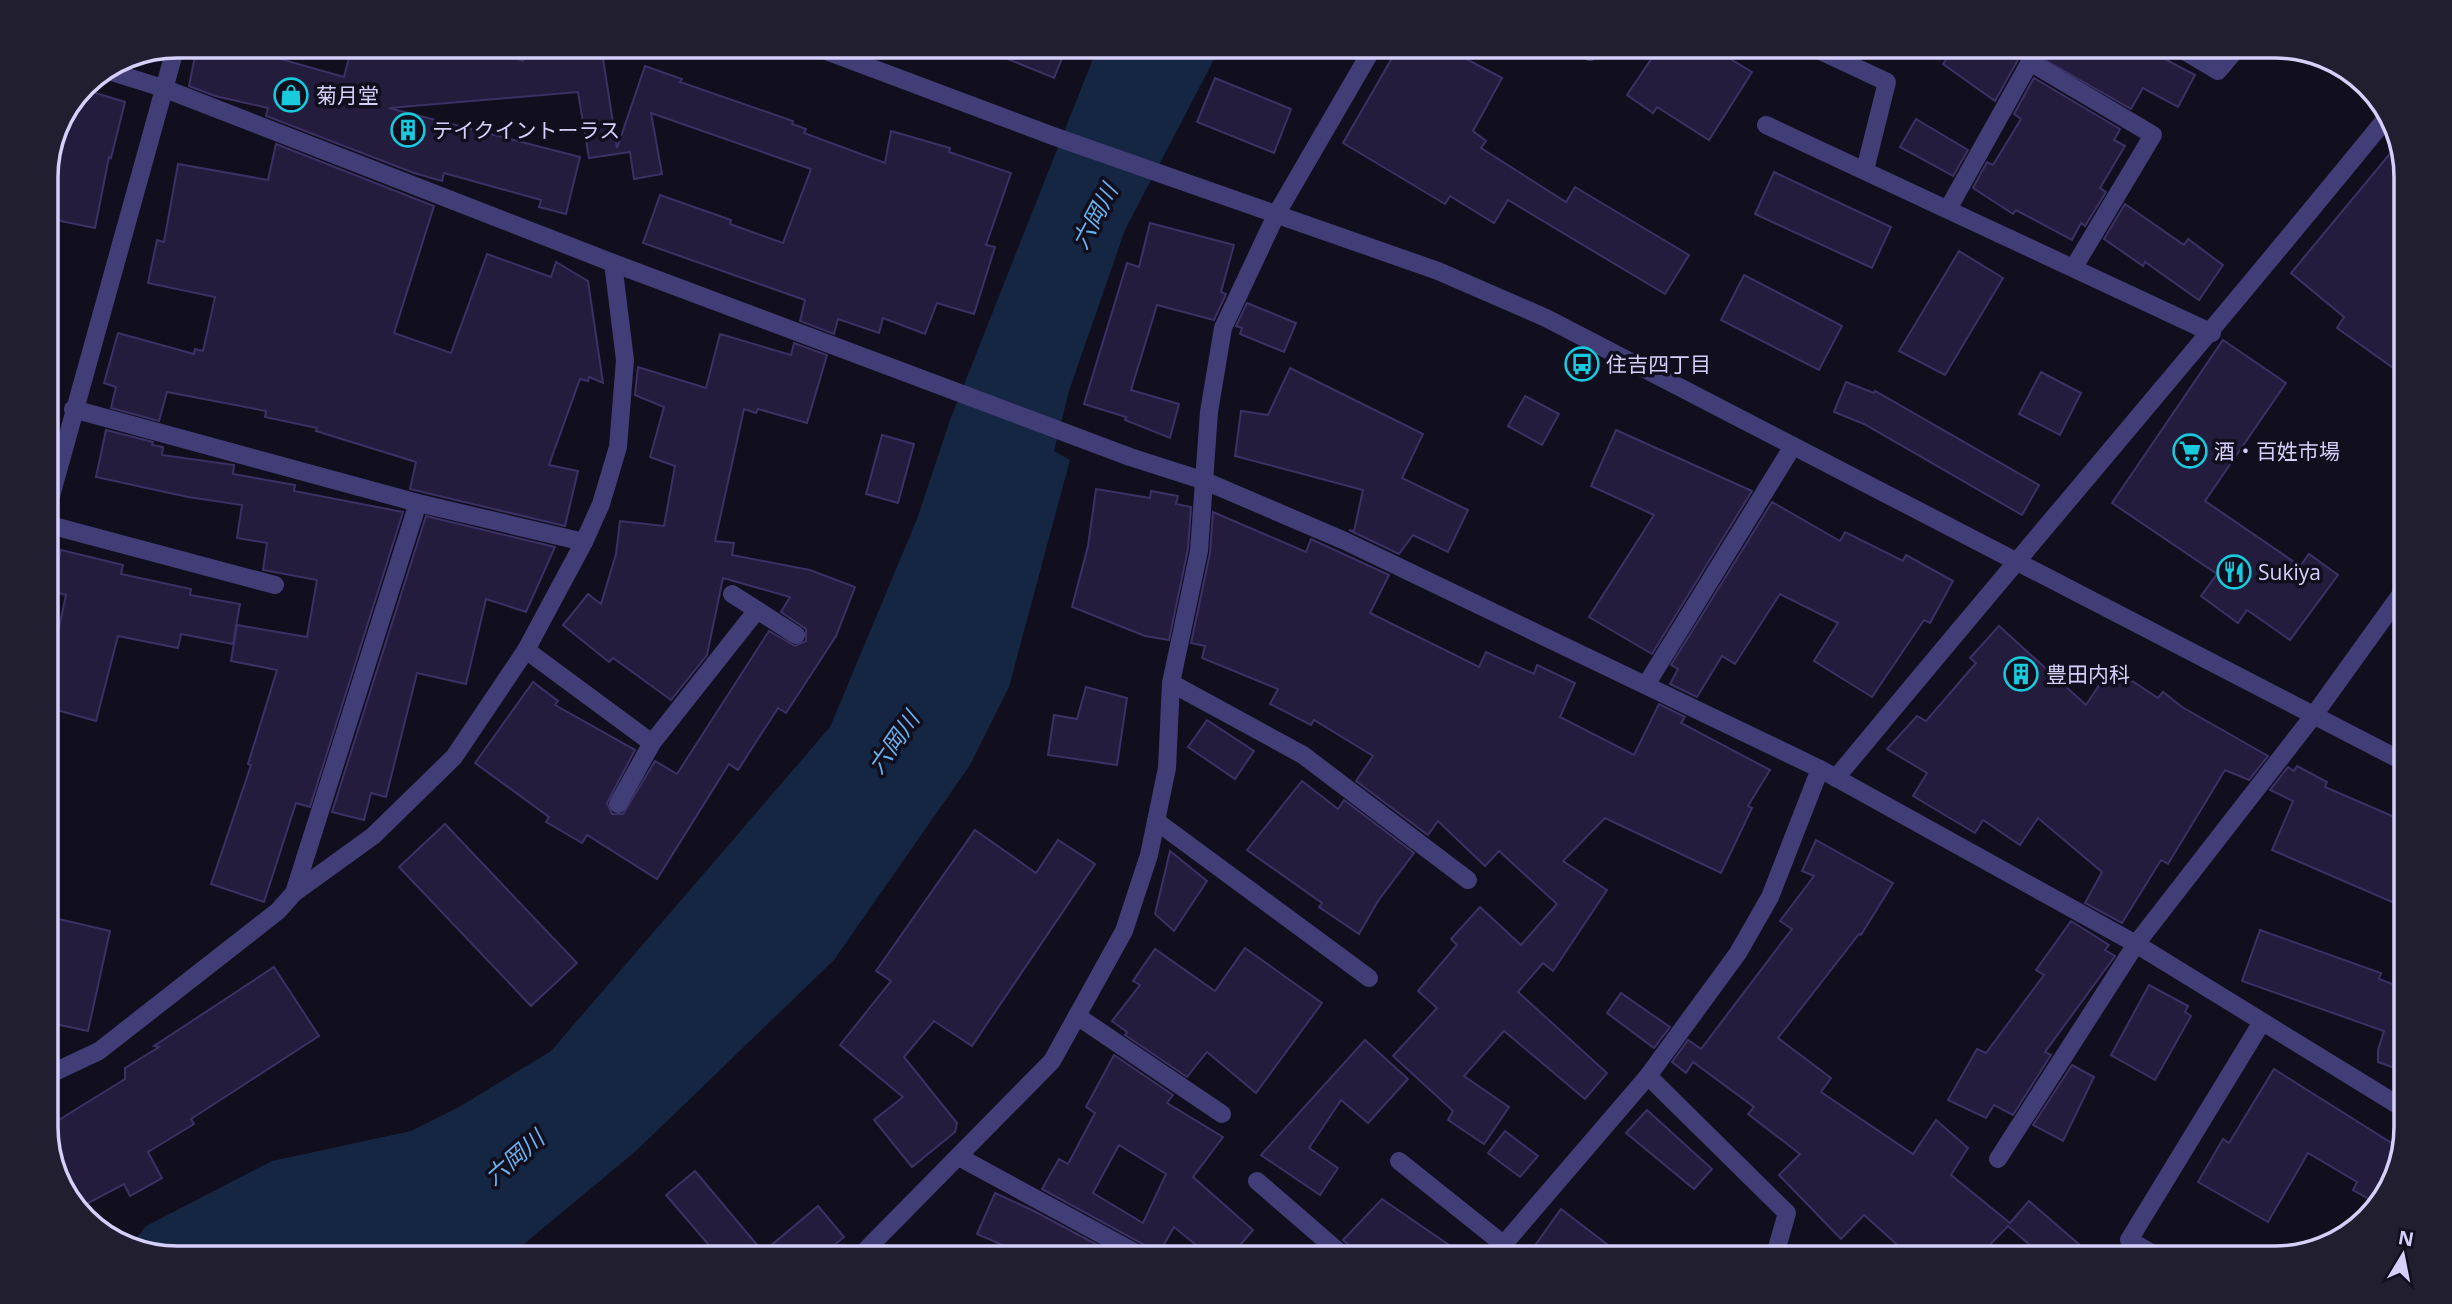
<svg xmlns="http://www.w3.org/2000/svg" width="2452" height="1304" font-family="'Open Sans','Noto Sans JP',sans-serif">
	<style>
		.water { fill: #142641 }
		.building { fill: #231c3c; stroke: #3b3165; stroke-width: 2; fill-rule: evenodd }
		.lines { fill: none; stroke-linecap: round; stroke-linejoin: round }
		.path { stroke: #3ba39c; stroke-width: 4.5; stroke-dasharray: 3.5 5; stroke-linecap: butt }
		.minor { stroke: #413e77; stroke-width: 18 }
		.labels { text-anchor: middle; dominant-baseline: central; stroke-width: 7; stroke-linejoin: round; paint-order: stroke }
		.poi-label { font-size: 21px; fill: #d5d0fa; stroke: #110e1d; text-anchor: start }
		.water-label { font-size: 23px; font-style: italic; fill: #6ab1ee; stroke: #110e1d }
		.rim { fill: none; stroke: #d5d0fa; stroke-width: 3.5 }
	</style>
	<rect width="100%" height="100%" fill="#110e1d"/>
	<path class="water" d="M1098,46H1221L1125,230L1069,391L1054,451L1070,460L1009,687L970,765L834,960L636,1151L507,1258H177L129,1247L146,1226L272,1161L411,1131L459,1107L551,1051L830,727L917,519L950,420Z"/>
	<g class="building">
		<path d="M197,46H254L252,51L344,77L352,46H470L523,61L522,46H601L617,148L645,66L682,79L680,82L793,121L792,124L806,129L804,133L885,163L891,131L950,148L949,152L1011,173L986,245L995,247L974,314L937,303L925,334L883,318L879,333L838,319L834,334L800,321L805,300L643,243L660,195L731,220L730,224L783,243L811,169L651,113L662,174L634,179L630,152L589,158L578,92L389,108L580,157L566,214L539,207L541,200L444,173L442,181L414,173L266,116L268,108L215,96L189,86Z"/>
		<path d="M976,46H1067L1054,78Z"/>
		<path d="M1399,46H1442L1502,78L1473,131L1486,141L1481,148L1566,202L1575,187L1689,255L1665,294L1508,200L1494,223L1450,196L1445,204L1343,143Z"/>
		<path d="M1660,46H1709L1752,72L1709,140L1657,107L1653,113L1627,95Z"/>
		<path d="M1956,46H2140L2195,75L2178,107L2143,88L2131,109L2029,51L2020,56L1995,101L1943,64Z"/>
		<path d="M1215,78L1291,109L1274,153L1197,122Z"/>
		<path d="M2034,78L2120,129L2114,140L2125,146L2100,188L2106,192L2085,226L2081,223L2072,240L2016,210L2013,214L1973,188L1987,162L1993,165L2021,119L2014,114Z"/>
		<path d="M82,89L125,102L111,158L109,157L95,228L46,218V168Z"/>
		<path d="M1916,119L1968,150L1953,176L1900,147Z"/>
		<path d="M276,144L434,206L394,333L451,353L487,254L551,277L556,262L588,281L603,383L589,377L588,381L580,379L549,465L578,471L565,526L410,489L416,462L316,431L317,428L265,417L266,411L167,392L159,421L111,408L116,387L104,383L118,333L194,354L195,349L203,351L215,297L148,283L157,240L164,242L178,164L268,180Z"/>
		<path d="M2398,144L2406,168V377L2337,328L2344,317L2291,273Z"/>
		<path d="M1774,172L1891,227L1872,268L1755,214Z"/>
		<path d="M2125,204L2184,245L2188,239L2223,265L2199,300L2145,262L2143,266L2104,239Z"/>
		<path d="M1150,223L1234,245L1221,292L1226,294L1214,320L1157,305L1131,390L1179,404L1170,438L1125,420L1126,417L1084,404L1127,263L1139,267Z"/>
		<path d="M1959,251L2003,278L1945,375L1899,351Z"/>
		<path d="M1744,275L1842,326L1819,370L1721,320Z"/>
		<path d="M1247,303L1296,323L1284,352L1240,334L1242,328L1236,326Z"/>
		<path d="M720,334L791,355L794,343L827,355L807,423L758,409L756,413L744,409L715,541L734,543L732,555L810,570L855,587L836,636L786,713L778,708L738,770L729,764L657,879L587,835L582,843L546,822L549,817L475,763L533,682L558,701L555,705L635,750L607,803L612,814H623L655,761L677,774L769,631L795,646L806,641V629L781,612L790,597L723,578L707,655L671,700L613,658L609,662L563,625L588,594L601,604L616,554L620,521L664,526L675,466L650,457L664,407L635,395L638,367L706,388Z"/>
		<path d="M2223,340L2286,383L2205,501L2300,566L2309,554L2338,575L2290,640L2247,610L2238,623L2201,596L2217,574L2112,503Z"/>
		<path d="M1290,368L1423,434L1402,478L1468,510L1448,552L1413,535L1399,554L1349,530L1354,531L1363,490L1235,456L1241,411L1268,415Z"/>
		<path d="M2041,372L2081,393L2060,435L2019,414Z"/>
		<path d="M1846,382L1874,393L1875,391L2039,485L2022,515L1864,424L1834,412Z"/>
		<path d="M1525,396L1559,414L1542,445L1508,426Z"/>
		<path d="M106,430L153,442L152,445L163,447L162,455L234,465L233,474L295,485L294,491L403,512L310,807L296,803L264,902L211,884L251,765L248,764L277,670L231,661L237,625L307,637L317,580L263,570L267,543L237,538L242,505L188,497L96,477Z"/>
		<path d="M1616,430L1752,491L1652,654L1589,617L1654,515L1591,486Z"/>
		<path d="M882,435L914,444L898,503L866,494Z"/>
		<path d="M1096,489L1150,498L1151,491L1178,496L1176,504L1191,507L1188,549L1169,640L1145,636L1072,607L1088,546Z"/>
		<path d="M1772,502L1840,541L1845,532L1903,561L1906,555L1953,581L1930,623L1924,620L1872,697L1814,661L1838,623L1780,594L1735,664L1722,656L1697,697L1670,684L1678,669L1671,665Z"/>
		<path d="M1213,512L1306,552L1311,539L1389,575L1370,613L1479,667L1486,652L1534,674L1537,665L1575,683L1560,717L1634,755L1659,704L1685,717L1681,723L1770,770L1748,806L1752,808L1721,873L1605,818L1563,861L1607,890L1553,971L1543,963L1518,992L1607,1073L1585,1099L1504,1031L1464,1076L1509,1107L1484,1144L1448,1120L1453,1111L1393,1056L1437,1008L1418,991L1457,945L1451,939L1480,907L1521,945L1557,904L1499,851L1485,866L1438,821L1428,835L1356,781L1373,756L1314,720L1311,725L1270,704L1278,689L1202,658L1205,646L1191,643L1210,553Z"/>
		<path d="M426,516L555,547L526,612L486,599L466,684L417,673L386,797L371,793L364,820L332,812Z"/>
		<path d="M61,550L123,565L121,574L191,589L190,595L240,604L233,644L181,634L178,648L118,636L96,721L46,707V659L52,660L66,595L51,591Z"/>
		<path d="M1999,626L2086,705L2111,667L2158,698L2163,692L2182,707L2268,756L2249,780L2225,770L2168,864L2161,860L2122,923L2085,903L2102,872L2038,818L2020,845L1983,820L1975,833L1913,796L1927,773L1887,749L1917,716L1926,721L1976,663L1970,658Z"/>
		<path d="M1086,687L1127,698L1117,765L1048,755L1054,715L1077,719Z"/>
		<path d="M1207,720L1254,751L1235,779L1188,747Z"/>
		<path d="M2297,766L2327,782L2325,787L2406,822V908L2272,850L2293,801L2270,790L2288,767L2294,771Z"/>
		<path d="M1302,781L1338,809L1344,800L1414,853L1378,901L1359,934L1319,907L1322,903L1247,850Z"/>
		<path d="M445,824L577,963L531,1006L399,867Z"/>
		<path d="M975,830L1036,873L1058,840L1095,864L972,1046L934,1021L904,1057L957,1123L955,1132L912,1167L874,1120L903,1097L840,1045L891,981L876,971Z"/>
		<path d="M1816,840L1893,883L1861,935L1859,934L1778,1038L1831,1078L1821,1092L1913,1154L1936,1120L1968,1148L1951,1175L2010,1223L2029,1201L2095,1258H2045L2008,1226L1977,1258H1912L1864,1215L1841,1239L1779,1175L1800,1154L1748,1114L1754,1107L1693,1062L1686,1073L1672,1062L1688,1040L1701,1049L1792,929L1780,921L1814,876L1802,871Z"/>
		<path d="M1170,851L1207,881L1174,931L1155,914Z"/>
		<path d="M46,916L110,931L88,1031L46,1022Z"/>
		<path d="M2071,921L2109,945L2105,950L2115,956L2045,1052L2051,1055L2013,1115L1994,1105L1986,1118L1948,1100L1977,1049L1986,1053L2044,975L2036,970Z"/>
		<path d="M2260,930L2381,973L2379,979L2400,987L2402,980L2406,981V1072L2378,1062V1050L2384,1031L2242,981Z"/>
		<path d="M1245,948L1322,1003L1256,1093L1207,1052L1187,1077L1125,1035L1127,1032L1112,1021L1140,985L1133,981L1155,949L1215,991Z"/>
		<path d="M274,967L319,1036L191,1119L194,1124L148,1152L162,1178L130,1196L124,1184L77,1209L68,1201L46,1128L125,1079V1068L159,1047L154,1046Z"/>
		<path d="M2149,985L2188,1006L2185,1012L2191,1016L2155,1080L2111,1055Z"/>
		<path d="M1621,993L1670,1027L1654,1048L1607,1013Z"/>
		<path d="M1365,1040L1408,1079L1368,1123L1341,1100L1309,1148L1338,1168L1320,1195L1261,1155Z"/>
		<path d="M1114,1055L1173,1095L1167,1103L1223,1137L1193,1177L1253,1230L1229,1258H1212L1174,1227L1156,1258L1150,1248L1042,1189L1059,1159L1068,1164L1095,1113L1086,1107ZM1119,1145L1166,1174L1143,1223L1093,1193Z"/>
		<path d="M2072,1065L2094,1077L2063,1141L2033,1125Z"/>
		<path d="M2274,1069L2401,1149L2396,1172L2376,1203L2353,1190L2357,1182L2308,1153L2268,1222L2198,1182L2223,1139L2229,1143Z"/>
		<path d="M1647,1110L1712,1169L1694,1189L1626,1133Z"/>
		<path d="M1505,1131L1538,1156L1520,1177L1488,1153Z"/>
		<path d="M695,1171L763,1252L818,1206L844,1237L819,1258H720L666,1195Z"/>
		<path d="M995,1193L1030,1209L1122,1258H1033L977,1234Z"/>
		<path d="M1382,1199L1468,1258H1357L1354,1250L1343,1240Z"/>
		<path d="M1561,1209L1625,1258H1526Z"/>
	</g>
	<g class="lines">
		<path class="path" d="M1998,1254L2003,1258"/>
		<g class="minor">
			<path d="M813,46L1053,136L1438,271L1546,318L2406,763"/>
			<path d="M1810,46L1887,82L1865,170"/>
			<path d="M2176,46L2218,71L2239,46"/>
			<path d="M1590,52L1593,46"/>
			<path d="M105,70L163,88L613,263L1130,457L1205,481L1345,541L1820,769L2136,944L2406,1110"/>
			<path d="M1766,125L2212,333"/>
			<path d="M1948,209L2030,62L2153,135L2074,267"/>
			<path d="M73,409L418,503L584,542"/>
			<path d="M46,514L176,46"/>
			<path d="M46,524L275,585"/>
			<path d="M732,594L796,635"/>
			<path d="M526,650L652,743L757,610"/>
			<path d="M1171,683L1303,755L1468,880"/>
			<path d="M1646,685L1793,446"/>
			<path d="M1836,778C2019,556 2207,339 2388,116"/>
			<path d="M618,804L652,743"/>
			<path d="M1156,821L1369,978"/>
			<path d="M294,893L418,503"/>
			<path d="M1077,1016L1222,1114"/>
			<path d="M46,1076L99,1051L278,911L294,893L373,836L454,757L526,650L584,542L601,504L618,447L625,360L613,263"/>
			<path d="M1648,1076L1787,1213L1774,1258"/>
			<path d="M959,1157L1145,1258"/>
			<path d="M1998,1159L2136,944L2314,715L2406,587"/>
			<path d="M1399,1161L1503,1244"/>
			<path d="M1257,1181L1346,1258"/>
			<path d="M858,1258L1052,1061L1124,931L1149,855L1167,768L1171,683L1199,551L1209,412L1223,328L1277,213L1374,46"/>
			<path d="M1492,1258L1648,1076L1738,953L1770,897L1820,769"/>
			<path d="M2160,1258L2129,1240L2262,1022"/>
		</g>
	</g>
	<defs>
		<symbol id="shop-ring" viewBox="-11 -11 22 22"><circle r="9.5" fill="#110e1d" stroke="#19c9dc" stroke-width="1.5"/><path d="M-5-2.5h2.3a2.7 3.5 0 0 1 5.4 0H5L5.5 6h-11ZM-1.5-2.5h3a1.5 2.3 0 0 0-3 0Z" fill="#19c9dc"/></symbol>
		<symbol id="building-ring" viewBox="-11 -11 22 22"><circle r="9.5" fill="#110e1d" stroke="#19c9dc" stroke-width="1.5"/><path d="M-4-6H4V6H1V3H-1V6H-4ZM-2.5-4.3h1.7v1.8h-1.7ZM.8-4.3h1.7v1.8H.8ZM-2.5-1h1.7V.8h-1.7ZM.8-1h1.7V.8H.8Z" fill="#19c9dc"/></symbol>
		<symbol id="bus-ring" viewBox="-11 -11 22 22"><circle r="9.5" fill="#110e1d" stroke="#19c9dc" stroke-width="1.5"/><path d="M-5-6H5V4H4V6H2V4H-2V6H-4V4H-5ZM-3.5-4V0h7V-4ZM-3.5 1.2v1.5H-2V1.2ZM2 1.2v1.5H3.5V1.2Z" fill="#19c9dc"/></symbol>
		<symbol id="supermarket-ring" viewBox="-11 -11 22 22"><circle r="9.5" fill="#110e1d" stroke="#19c9dc" stroke-width="1.5"/><path d="M-6-5.5h2.5l.6 2H6L4.5 2H-2.5L-4.4-4H-6ZM-1.5 3.2a1.3 1.3 0 1 0 .1 0ZM3 3.2a1.3 1.3 0 1 0 .1 0Z" fill="#19c9dc"/></symbol>
		<symbol id="restaurant-ring" viewBox="-11 -11 22 22"><circle r="9.5" fill="#110e1d" stroke="#19c9dc" stroke-width="1.5"/><path d="M-5-6h1v4h1v-4h1v4h1v-4h1v5L-1.5 .5V6h-2V.5L-5-1ZM5-6V6H3V1.5H1.5Q1.5-4 5-6Z" fill="#19c9dc"/></symbol>
	</defs>
	<g fill-rule="evenodd">
		<use href="#shop-ring" x="272" y="76" width="38" height="38"/>
		<use href="#building-ring" x="389" y="111" width="38" height="38"/>
		<use href="#bus-ring" x="1563" y="345" width="38" height="38"/>
		<use href="#supermarket-ring" x="2171" y="432" width="38" height="38"/>
		<use href="#restaurant-ring" x="2215" y="553" width="38" height="38"/>
		<use href="#building-ring" x="2002" y="655" width="38" height="38"/>
	</g>
	<g class="labels">
		<g class="poi-label">
			<text x="316" y="95">菊月堂</text>
			<text x="432" y="130">テイクイントーラス</text>
			<text x="1606" y="364">住吉四丁目</text>
			<text x="2214" y="451">酒・百姓市場</text>
			<text x="2258" y="572">Sukiya</text>
			<text x="2046" y="674">豊田内科</text>
		</g>
		<g class="water-label">
			<text transform="translate(1094 216) rotate(-62)">六岡川</text>
			<text transform="translate(893 742) rotate(-55)">六岡川</text>
			<text transform="translate(514 1157) rotate(-41)">六岡川</text>
		</g>
	</g>
	<path d="M0 0H2452V1304H0ZM177 58H2275A119 119 0 0 1 2394 177V1127A119 119 0 0 1 2275 1246H177A119 119 0 0 1 58 1127V177A119 119 0 0 1 177 58Z" fill="#211e2f" fill-rule="evenodd"/>
	<path class="rim" d="M177 58H2275A119 119 0 0 1 2394 177V1127A119 119 0 0 1 2275 1246H177A119 119 0 0 1 58 1127V177A119 119 0 0 1 177 58Z"/>
	<g transform="translate(2403 1255) rotate(10)" stroke="#110e1d" stroke-width="5" paint-order="stroke">
	<path d="M0-5L12 26L0 18L-12 26Z" fill="#d5d0fa"/>
	<text y="-10" font-size="19" font-weight="bold" text-anchor="middle" fill="#d5d0fa">N</text>
	</g>
</svg>
